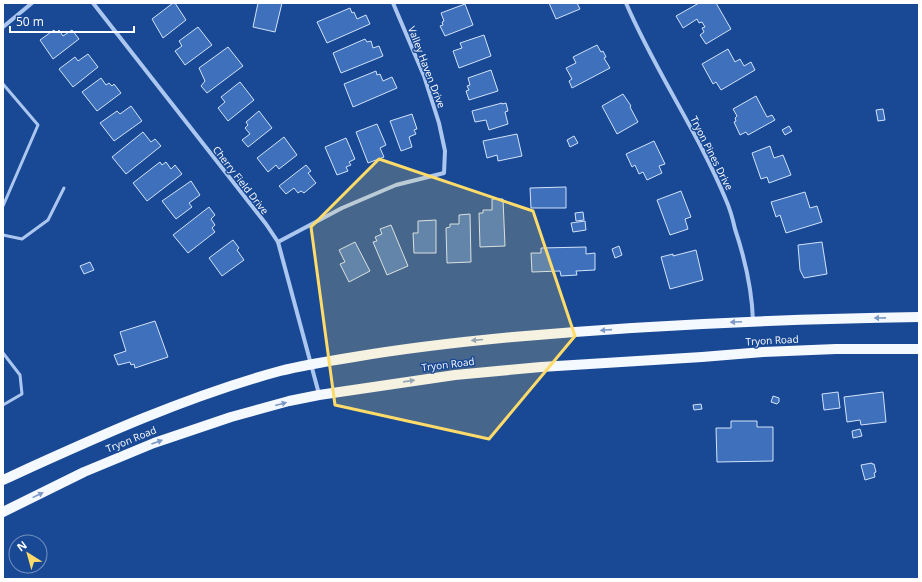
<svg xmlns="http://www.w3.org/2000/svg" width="922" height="582" font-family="'Open Sans',sans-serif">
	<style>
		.building { fill: #3e70bb; stroke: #d2e3fb }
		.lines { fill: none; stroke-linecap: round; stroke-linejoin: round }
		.lane { stroke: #abc7f0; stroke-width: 3 }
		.street { stroke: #abc7f0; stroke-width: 4 }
		.primary { stroke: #f4f8ff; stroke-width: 10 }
		.oneway { fill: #7c98c5 }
		.marked { fill: #ffdb6a; fill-opacity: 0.2; stroke: #ffdb6a; stroke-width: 3; stroke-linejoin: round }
		.labels { text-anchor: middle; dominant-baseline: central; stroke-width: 3; stroke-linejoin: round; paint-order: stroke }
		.street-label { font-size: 10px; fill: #fff; stroke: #194995 }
	</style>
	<rect width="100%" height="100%" fill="#194995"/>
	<g class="building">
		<path d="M173,3H175L186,20L163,38L152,19Z"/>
		<path d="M258,3H282L275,32L253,27Z"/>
		<path d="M549,3H577L580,9L556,19Z"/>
		<path d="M699,3H716L731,29L706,44L700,35L704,32L702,28L705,27L702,22L699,23L697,19L683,28L676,16Z"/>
		<path d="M465,4L473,25L445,36L440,26L443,25L442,22L444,21L441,13Z"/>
		<path d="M350,8L352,13L354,12L357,19L366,15L370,24L327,43L317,22Z"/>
		<path d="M198,27L212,45L185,65L175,51L182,46L179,41Z"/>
		<path d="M54,30L56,33L59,30L63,36L72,30L79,39L53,59L40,40Z"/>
		<path d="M484,35L491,56L459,68L453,51L462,48L460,43Z"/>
		<path d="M365,39L367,42L371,41L373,48L379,46L383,56L341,73L333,53Z"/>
		<path d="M597,45L601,52L603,51L606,57L604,58L610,68L572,88L569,81L572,79L566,68L576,63L573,57Z"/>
		<path d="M228,47L243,66L207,93L201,86L205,81L199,68Z"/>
		<path d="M728,49L735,62L740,59L744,66L751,62L755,70L721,90L716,82L713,84L702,64Z"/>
		<path d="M88,54L98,67L73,87L59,69L75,57L78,61Z"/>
		<path d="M491,70L498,91L469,100L466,91L469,90L467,86L470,85L468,78Z"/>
		<path d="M376,71L377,75L380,74L383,81L392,77L397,88L353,107L344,84Z"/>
		<path d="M101,78L106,85L109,83L112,86L114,84L121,93L97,111L82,92Z"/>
		<path d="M240,82L254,100L228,121L218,108L225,102L221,97Z"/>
		<path d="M623,94L631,106L630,107L638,122L617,134L602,106Z"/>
		<path d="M756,96L767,117L772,115L775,120L748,135L746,132L740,135L734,122L736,121L735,118L737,116L733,109Z"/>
		<path d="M502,103V104L506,103L508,111L505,112L508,124L489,130L486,120L475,122L472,111Z"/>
		<path d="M131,106L142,121L114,141L100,123L117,111L120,114Z"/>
		<path d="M883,109L885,120L878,121L876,110Z"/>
		<path d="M259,111L272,128L248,147L242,140L250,134L245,128L248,125L246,122Z"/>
		<path d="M412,114L417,129L414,130L416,134L409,137L412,147L401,151L390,121Z"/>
		<path d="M377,124L386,145L380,148L384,157L368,163L356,132Z"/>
		<path d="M789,126L792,131L785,135L782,130Z"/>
		<path d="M143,132L151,142L155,139L161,146L126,174L112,157Z"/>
		<path d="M517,134L522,156L498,161L497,155L487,158L483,141Z"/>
		<path d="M574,136L578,143L570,147L567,140Z"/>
		<path d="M284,137L297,155L279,169L276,165L268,172L257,158Z"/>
		<path d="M346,138L355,159L349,162L351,165L346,167L348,171L337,175L325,147Z"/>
		<path d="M654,141L665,164L659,166L662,173L647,180L643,172L639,174L635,165L632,167L626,154Z"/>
		<path d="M770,146L774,158L783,155L791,175L769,183L767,177L761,179L752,153Z"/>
		<path d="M160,162L162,165L166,162L171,169L175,165L182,174L147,201L133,183Z"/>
		<path d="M306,165L311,171L308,173L316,183L304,193L301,191L298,193L294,188L286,194L279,186Z"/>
		<path d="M191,181L200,195L189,203L192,207L176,219L162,201Z"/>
		<path d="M566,187V208H531L530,188Z"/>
		<path d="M681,191L691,217L685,219L688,229L670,235L657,200Z"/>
		<path d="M805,192L810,208L817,206L822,222L786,233L780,215L776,217L771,202Z"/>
		<path d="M492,199H503L505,246L480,247L479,213H483V210H492Z"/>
		<path d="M209,207L215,215L211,219L215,225L212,228L215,232L188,253L173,235Z"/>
		<path d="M583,212L584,220L576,221L575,213Z"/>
		<path d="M470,214L471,262L447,263L446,228L450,227V224H459V215Z"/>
		<path d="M436,220V253H414L413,233H418V221Z"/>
		<path d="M585,221L586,230L573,232L571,223Z"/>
		<path d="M391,225L408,266L387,275L373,242L377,241L375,237L382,234L380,229Z"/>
		<path d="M233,240L239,248L237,250L244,260L222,276L209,258Z"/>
		<path d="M355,242L370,271L349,282L340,264L345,262L339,250Z"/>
		<path d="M822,242L827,274L804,278L800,270L798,245Z"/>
		<path d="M619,246L622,255L615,258L612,249Z"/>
		<path d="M586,247V254L595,253V270L576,271L577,275L561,276L560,271L532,272L531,253H541V248Z"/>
		<path d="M696,250L703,280L670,289L661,257L673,254V256Z"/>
		<path d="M90,262L94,270L84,274L80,266Z"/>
		<path d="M155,321L168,357L135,368L134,364L131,365L130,362L118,365L114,355L126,351L120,332Z"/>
		<path d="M838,392L840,408L824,410L822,394Z"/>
		<path d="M883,392L886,422L861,425L860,420L847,422L844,397Z"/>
		<path d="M773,396L779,398V402L777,404L771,402Z"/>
		<path d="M701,404L702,409L694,410L693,405Z"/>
		<path d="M731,421H757V427H773V461L717,462L716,428H731Z"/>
		<path d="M860,429L862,436L853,438L852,431Z"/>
		<path d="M872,463V464H874L876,472L874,473L875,477L865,480L861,465Z"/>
	</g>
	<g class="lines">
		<g class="lane">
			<path d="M3,84L38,125L3,206"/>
			<path d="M3,235L22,239L48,220L64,188"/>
			<path d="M3,353L20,375L22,394L3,405"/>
		</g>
		<g class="street">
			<path d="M93,3L266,224L278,242L319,394"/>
			<path d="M626,3C655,71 698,132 726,200C730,209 733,220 735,229C745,259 752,289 753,321"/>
			<path d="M3,27L32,3"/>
			<path d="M278,242L342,208L396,185L444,173L445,151L439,123L424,76L393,3"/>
		</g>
		<g class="primary">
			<path d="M3,480C93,439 184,397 280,371C304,365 329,361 354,357C407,348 460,342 513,337C648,325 784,319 919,317"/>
			<path d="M3,512L84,472L154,443L231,417L289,401L319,395L455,375L541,367L702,357L763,352L836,349H919"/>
		</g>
	</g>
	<defs><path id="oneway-solid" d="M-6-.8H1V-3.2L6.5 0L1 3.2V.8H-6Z"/></defs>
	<g class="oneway">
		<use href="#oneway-solid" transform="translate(880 318) rotate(179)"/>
		<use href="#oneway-solid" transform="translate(736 322) rotate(177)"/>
		<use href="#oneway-solid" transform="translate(606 330) rotate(176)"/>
		<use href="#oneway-solid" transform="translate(477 340) rotate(175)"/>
		<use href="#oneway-solid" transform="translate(409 381) rotate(-8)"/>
		<use href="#oneway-solid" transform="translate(281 404) rotate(-15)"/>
		<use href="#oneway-solid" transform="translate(157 442) rotate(-20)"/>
		<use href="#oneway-solid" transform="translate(38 495) rotate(-26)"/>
	</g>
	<path class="marked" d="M379,159L533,211L575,336L489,439L335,405L311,227Z"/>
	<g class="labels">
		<g class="street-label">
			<text transform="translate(427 67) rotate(69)">Valley Haven Drive</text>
			<text transform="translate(712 153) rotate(63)">Tryon Pines Drive</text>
			<text transform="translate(241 180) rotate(52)">Cherry Field Drive</text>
			<text transform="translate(772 340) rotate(-3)">Tryon Road</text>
			<text transform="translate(448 364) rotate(-7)">Tryon Road</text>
			<text transform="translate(131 439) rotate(-22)">Tryon Road</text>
		</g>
	</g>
	<rect width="922" height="582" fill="none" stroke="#ffffff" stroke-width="8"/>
	<g transform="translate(28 554) rotate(323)"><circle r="19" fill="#194995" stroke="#7592bf"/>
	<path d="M0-3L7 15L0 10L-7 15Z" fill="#ffdb6a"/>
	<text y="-6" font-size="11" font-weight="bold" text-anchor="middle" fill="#ffffff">N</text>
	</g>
	<path d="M10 26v6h124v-6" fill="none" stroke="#ffffff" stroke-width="2"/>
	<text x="16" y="26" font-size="12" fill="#ffffff" stroke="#194995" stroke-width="3" paint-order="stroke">50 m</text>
</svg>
